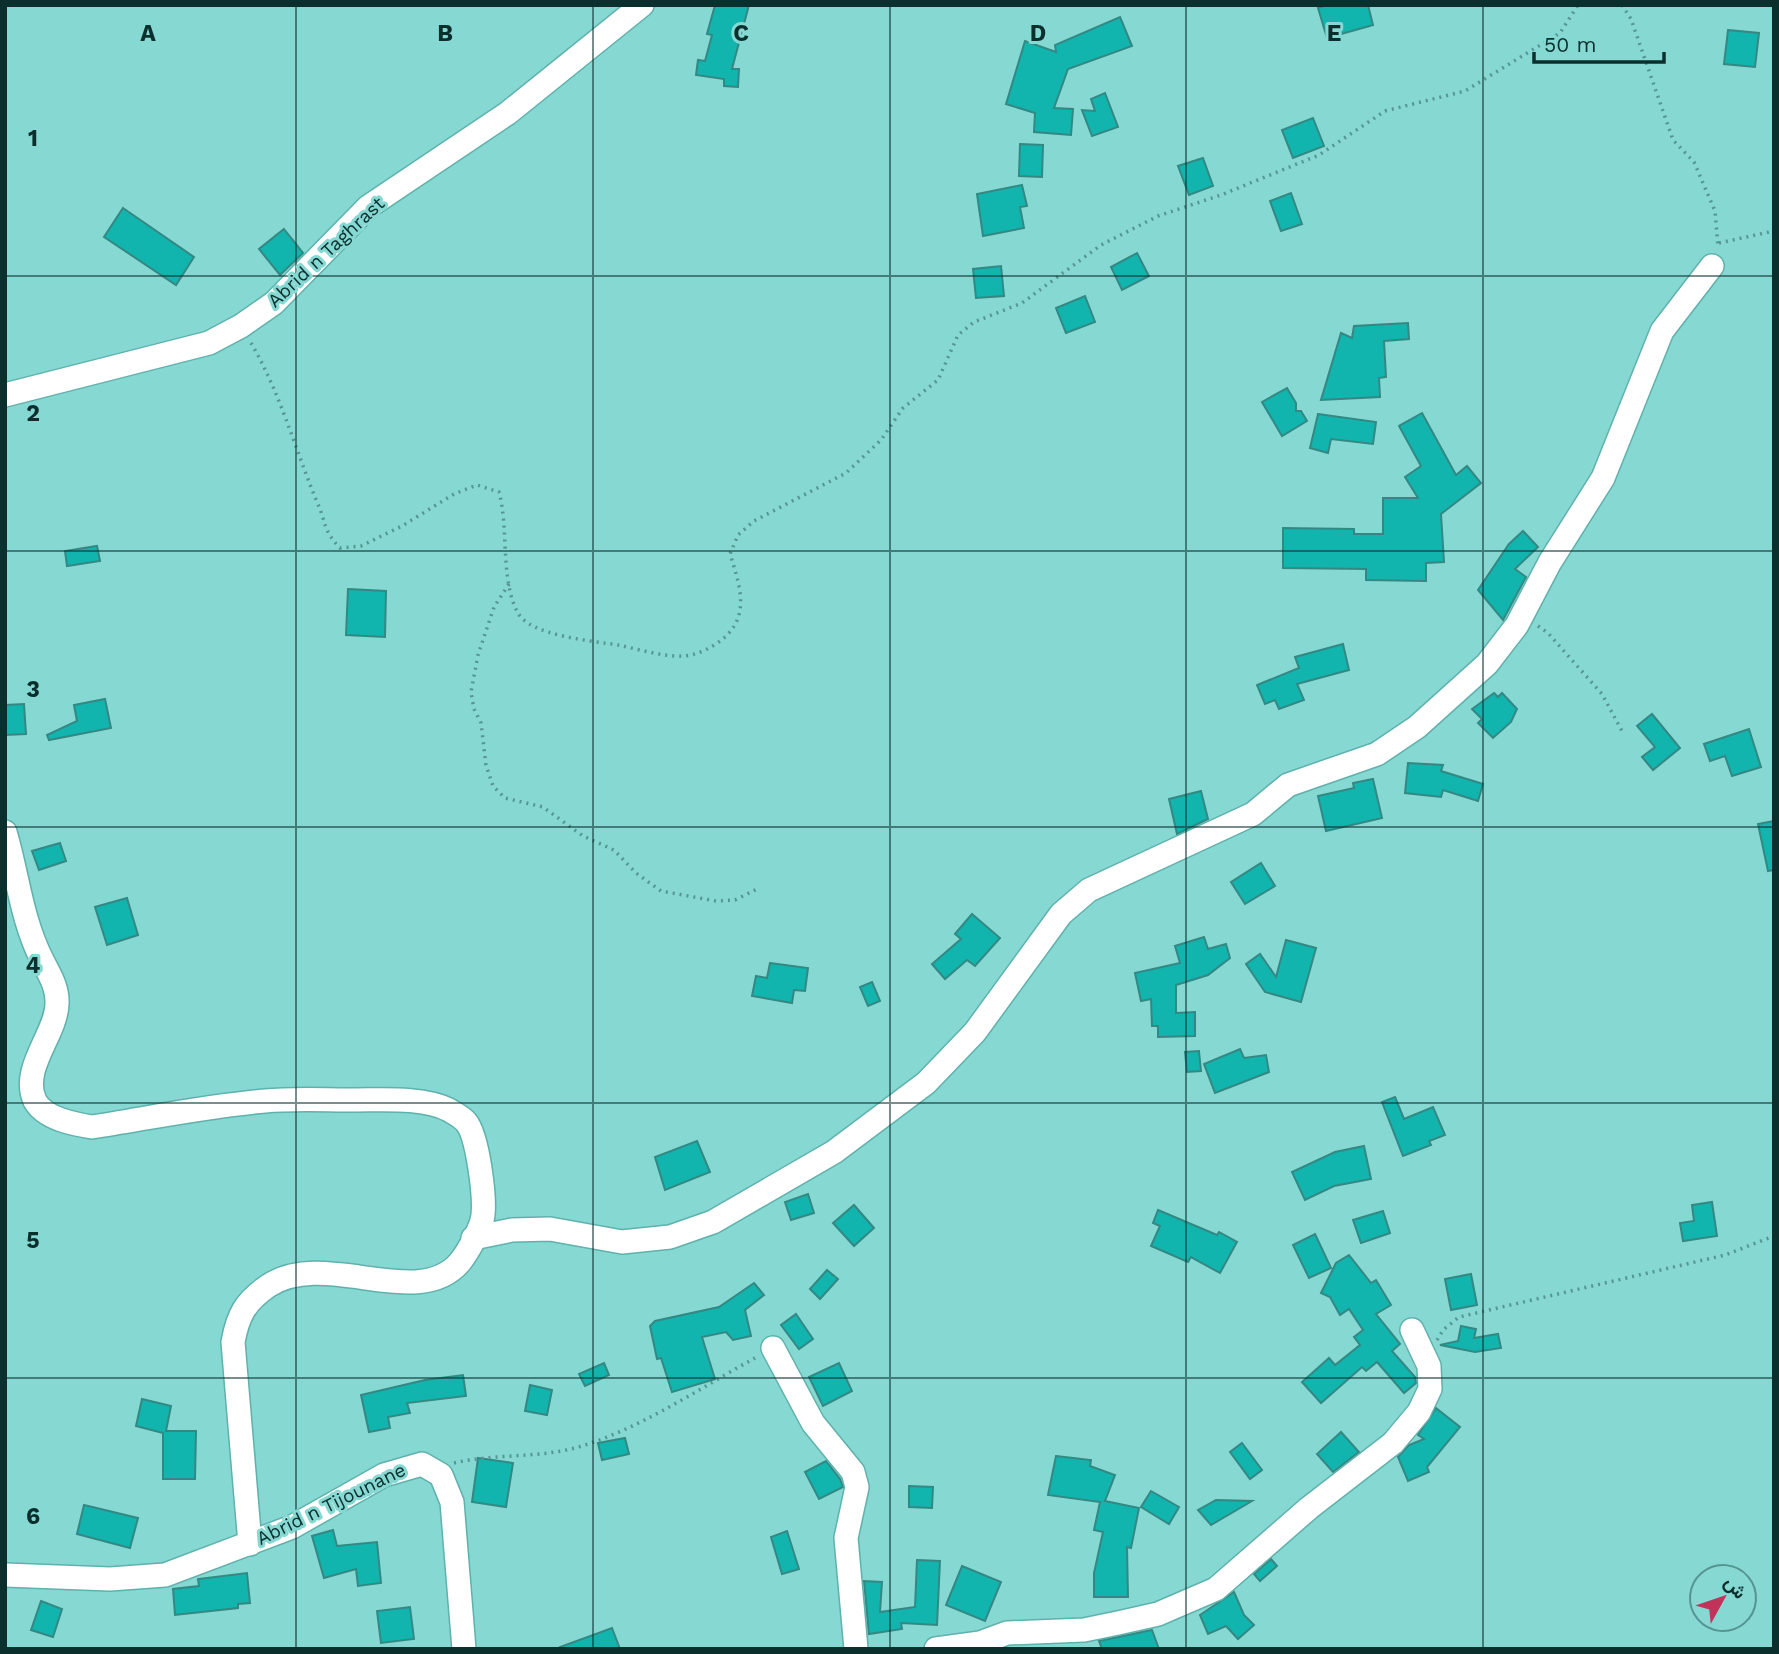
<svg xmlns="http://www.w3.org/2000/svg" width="1779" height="1654" font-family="'Work Sans',Vazirmatn,sans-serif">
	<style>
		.building { fill: #12b4ae; stroke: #348883; stroke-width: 2 }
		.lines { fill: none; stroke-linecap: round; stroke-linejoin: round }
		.minor-casing { stroke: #5fb1ac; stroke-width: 26 }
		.path { stroke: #569592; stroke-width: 3.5; stroke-dasharray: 2 5; stroke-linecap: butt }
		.minor { stroke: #fff; stroke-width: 23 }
		.grid { fill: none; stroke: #0b2f2d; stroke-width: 2; stroke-opacity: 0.55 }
		.labels { text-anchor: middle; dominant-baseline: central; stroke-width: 6; stroke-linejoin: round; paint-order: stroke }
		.street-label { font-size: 19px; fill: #0b2f2d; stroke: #86d8d3 }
		.grid-label { font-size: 23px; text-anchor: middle; font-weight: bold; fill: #0b2f2d; stroke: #86d8d3; stroke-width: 6; stroke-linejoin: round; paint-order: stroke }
	</style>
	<rect width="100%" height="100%" fill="#86d8d3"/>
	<g class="building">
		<path d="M715,5H749L732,69H739L738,87L724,86V79L696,75L698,60L705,61L712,35L707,34Z"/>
		<path d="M1327,5H1368L1373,25L1327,38L1318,8Z"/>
		<path d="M1120,17L1132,46L1068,69L1054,108L1073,109L1071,135L1034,132L1035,113L1006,104L1025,41L1056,52L1055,45Z"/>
		<path d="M1728,30L1759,33L1755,67L1724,64Z"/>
		<path d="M1105,93L1118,127L1092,136L1082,110L1095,111L1091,99Z"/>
		<path d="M1313,118L1324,146L1293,158L1282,130Z"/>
		<path d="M1020,144L1043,145L1042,177L1019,176Z"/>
		<path d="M1203,158L1213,186L1189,195L1178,166Z"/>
		<path d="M1022,185L1027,206L1020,207L1024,228L983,236L977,194Z"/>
		<path d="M1291,193L1302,224L1281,231L1270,201Z"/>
		<path d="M123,208L194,257L176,285L104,237Z"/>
		<path d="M284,229L303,253L280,275L259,249Z"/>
		<path d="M1137,253L1149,276L1122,290L1111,267Z"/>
		<path d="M1001,266L1004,296L976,298L973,269Z"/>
		<path d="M1085,296L1095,322L1066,333L1056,308Z"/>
		<path d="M1408,323L1409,339L1384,341L1386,377L1379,378L1380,397L1321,400L1341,333L1352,338L1354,326Z"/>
		<path d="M1287,388L1296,403V411H1301L1307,421L1282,436L1262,402Z"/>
		<path d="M1422,413L1456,475L1467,466L1481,483L1441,514L1444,562L1426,563V581L1366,580V569L1283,568V528L1354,529V534H1383V498H1418L1405,477L1421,466L1399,426Z"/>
		<path d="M1318,414L1376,422L1373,444L1331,439L1328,453L1310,448Z"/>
		<path d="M1523,531L1538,547L1515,569L1526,577L1503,620L1478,590L1509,544Z"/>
		<path d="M97,546L100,561L67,566L65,551Z"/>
		<path d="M348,589L386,591L385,637L346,635Z"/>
		<path d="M1343,644L1349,670L1297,684L1304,700L1279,709L1275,700L1265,704L1257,685L1299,668L1295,657Z"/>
		<path d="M1494,693L1498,697L1502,693L1517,709L1511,722L1493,738L1478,723L1482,719L1472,709Z"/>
		<path d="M105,699L111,728L49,740L47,735L77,721L74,705Z"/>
		<path d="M24,704L26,734L5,735V705Z"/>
		<path d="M1652,714L1680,748L1653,770L1642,757L1655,747L1637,726Z"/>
		<path d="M1749,729L1761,767L1732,776L1725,756L1710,761L1704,744Z"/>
		<path d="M1408,763L1443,765L1441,771L1483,784L1478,801L1443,790L1441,797L1405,793Z"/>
		<path d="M1373,779L1382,818L1326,831L1318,796L1354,788L1353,783Z"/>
		<path d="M1201,791L1208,819L1177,834L1169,799Z"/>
		<path d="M1774,821V870L1768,871L1758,824Z"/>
		<path d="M60,843L66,861L39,870L32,851Z"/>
		<path d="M1261,863L1275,886L1245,904L1231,882Z"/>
		<path d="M127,898L138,935L107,945L95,907Z"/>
		<path d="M972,914L1000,938L975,966L967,960L945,979L932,964L961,939L955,934Z"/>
		<path d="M1204,937L1208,949L1226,944L1230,958L1208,975L1176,985V1013L1195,1012V1036L1158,1037V1026H1152L1151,999L1141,1001L1135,973L1180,963L1175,946Z"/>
		<path d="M1286,940L1316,948L1301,1002L1265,992L1246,964L1260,954L1276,977Z"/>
		<path d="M770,963L808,968L805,991L794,990L792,1003L752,996L756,976L767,978Z"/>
		<path d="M872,982L880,1001L868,1006L860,987Z"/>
		<path d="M1240,1049L1244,1058L1266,1055L1269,1072L1215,1093L1204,1064Z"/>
		<path d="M1199,1051L1201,1071L1187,1072L1185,1052Z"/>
		<path d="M1395,1097L1404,1119L1433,1107L1445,1135L1429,1141L1431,1145L1403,1156L1382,1102Z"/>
		<path d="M697,1141L710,1172L665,1190L655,1157Z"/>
		<path d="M1364,1146L1371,1179L1334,1186L1305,1200L1292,1172L1335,1152Z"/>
		<path d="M808,1194L814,1213L791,1220L785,1202Z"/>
		<path d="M1712,1202L1717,1236L1683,1241L1680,1223L1694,1221L1692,1205Z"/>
		<path d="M854,1205L874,1228L854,1246L833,1223Z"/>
		<path d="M1158,1210L1217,1235L1219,1232L1237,1242L1220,1273L1191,1257L1188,1262L1151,1246L1160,1226L1153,1223Z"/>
		<path d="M1383,1211L1390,1233L1361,1243L1353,1220Z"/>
		<path d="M1315,1234L1331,1268L1309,1278L1293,1245Z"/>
		<path d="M1349,1255L1371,1283L1376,1280L1391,1305L1376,1314L1400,1344L1392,1351L1415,1377L1416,1383L1404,1393L1377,1362L1366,1371L1362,1367L1321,1403L1302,1382L1329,1358L1335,1365L1360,1345L1354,1337L1363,1330L1349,1309L1340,1315L1330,1297L1321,1293L1336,1263Z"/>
		<path d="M827,1270L838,1279L820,1299L810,1289Z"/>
		<path d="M1471,1274L1477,1305L1451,1310L1445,1279Z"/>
		<path d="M754,1283L764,1295L745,1310L751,1336L733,1340L726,1332L702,1337L715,1379L672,1392L661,1358L657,1359L650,1326L655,1321L719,1307Z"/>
		<path d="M796,1314L813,1339L799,1349L781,1325Z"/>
		<path d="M1461,1326L1476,1329L1474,1338L1498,1334L1501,1348L1475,1352L1440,1345L1458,1341Z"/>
		<path d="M604,1363L609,1375L585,1386L579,1374Z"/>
		<path d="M839,1363L852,1391L823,1406L809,1377Z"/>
		<path d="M463,1375L466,1396L407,1403L410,1413L388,1417L390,1428L369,1432L361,1395L425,1380Z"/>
		<path d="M530,1385L552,1390L547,1415L525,1411Z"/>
		<path d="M142,1399L171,1406L166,1431H196L195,1479H163V1433L136,1426Z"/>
		<path d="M1436,1408L1460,1427L1427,1467L1429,1472L1408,1481L1398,1457L1409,1445L1424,1439L1418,1435Z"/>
		<path d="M1341,1432L1359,1452L1333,1472L1317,1454Z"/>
		<path d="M625,1438L629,1454L602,1460L598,1443Z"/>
		<path d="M1242,1443L1262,1470L1250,1479L1230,1452Z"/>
		<path d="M1056,1456L1091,1460L1090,1466L1115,1475L1105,1501L1139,1508L1131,1548L1127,1547L1128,1597H1094V1573L1103,1532L1094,1530L1100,1502L1048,1495Z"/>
		<path d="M478,1458L513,1463L506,1507L472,1502Z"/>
		<path d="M826,1461L840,1479L843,1487L819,1499L805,1472Z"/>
		<path d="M909,1486L933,1487L932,1508L909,1507Z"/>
		<path d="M1151,1491L1179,1507L1169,1524L1141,1507Z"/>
		<path d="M1216,1500L1252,1501L1211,1525L1198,1510Z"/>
		<path d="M84,1505L138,1518L130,1548L77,1534Z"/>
		<path d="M333,1530L337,1546L377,1542L381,1583L358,1586L356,1569L324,1578L312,1536Z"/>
		<path d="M787,1531L799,1569L782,1574L771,1537Z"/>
		<path d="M1271,1559L1277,1566L1260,1581L1254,1574Z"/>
		<path d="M917,1560L940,1561L937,1625L901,1623L902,1629L869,1634L864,1581L882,1582L880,1612L915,1607Z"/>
		<path d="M962,1566L1001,1582L985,1621L946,1605Z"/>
		<path d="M247,1573L250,1603L238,1604V1608L175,1615L173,1589L199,1586L198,1579Z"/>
		<path d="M1234,1592L1244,1615L1254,1625L1238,1639L1226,1626L1208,1634L1200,1615Z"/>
		<path d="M41,1601L62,1609L53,1637L31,1630Z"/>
		<path d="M410,1607L414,1639L381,1643L377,1611Z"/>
		<path d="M612,1628L620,1649H561L560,1647Z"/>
		<path d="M1152,1630L1159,1649H1102L1099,1641Z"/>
	</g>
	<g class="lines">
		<defs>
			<g id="minor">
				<path d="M5,395L209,343L241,326L274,303L368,207L508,113L642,5"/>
				<path d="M5,832C18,876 21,918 42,960C49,974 58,987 57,1004C56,1035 20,1069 35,1101C45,1119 74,1124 92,1127C149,1118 207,1106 265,1101C294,1098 325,1100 355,1100C382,1100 424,1097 449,1110C454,1113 462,1117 466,1122C478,1136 485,1197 483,1215C482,1227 468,1252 460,1262C418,1312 325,1248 268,1286C245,1302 238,1315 233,1342L250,1544"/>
				<path d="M473,1238L512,1230L550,1229L622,1242L670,1237L713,1222L834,1152L926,1083L975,1032L1061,914L1089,890L1253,814L1288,785L1377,754L1417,727L1487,664L1517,625L1550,562L1603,478L1662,331L1712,266"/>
				<path d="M773,1348L813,1423L853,1472L857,1487L846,1538L856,1649"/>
				<path d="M5,1575L110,1579L165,1575L292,1527L384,1475L422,1464L441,1475L452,1502L464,1649"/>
				<path d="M936,1649L980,1643L1007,1633L1084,1630L1118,1623L1158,1614L1216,1589L1309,1508L1393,1443L1419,1412L1430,1389L1429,1366L1412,1330"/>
			</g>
		</defs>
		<use href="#minor" class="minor-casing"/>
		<g class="path">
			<path d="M1622,5L1631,19L1673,140L1694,162L1715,211L1718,247"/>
			<path d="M1719,243L1774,231"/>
			<path d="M251,343C280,392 295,449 317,502C327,524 322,529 340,548L361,546L402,526L454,494L477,485L499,492C509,528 500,581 518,613C530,636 594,641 618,645C637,649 657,655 676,656C691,657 703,652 716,644C752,620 741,589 730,554L738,535L754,521L846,473L881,440L903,408L938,380L958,335L974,322L1022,303L1101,245L1158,216L1221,195L1319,155L1385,111L1465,91L1560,33L1578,5"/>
			<path d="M509,584L494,607L478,655L471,692L474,709L481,723L486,765L493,786L505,798L543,807L583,836L614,850L636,873L661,891L716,901L735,900L759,888"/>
			<path d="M1538,626L1548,633L1602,694L1622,731"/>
			<path d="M1437,1340L1443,1330L1459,1317L1725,1255L1774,1236"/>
			<path d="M454,1463C496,1453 540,1459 582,1446C643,1427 700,1388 755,1358"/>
		</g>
		<use href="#minor" class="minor"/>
	</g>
	<path class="grid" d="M296,5V1649M593,5V1649M890,5V1649M1186,5V1649M1483,5V1649M5,276H1774M5,551H1774M5,827H1774M5,1103H1774M5,1378H1774"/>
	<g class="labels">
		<g class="street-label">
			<text transform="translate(326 252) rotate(-43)">Abrid n Taghrast</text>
			<text transform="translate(331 1504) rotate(-26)">Abrid n Tijounane</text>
		</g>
	</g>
	<g class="grid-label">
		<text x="148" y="41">A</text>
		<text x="445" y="41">B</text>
		<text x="741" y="41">C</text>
		<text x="1038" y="41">D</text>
		<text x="1334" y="41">E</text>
		<text x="33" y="146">1</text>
		<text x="33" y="421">2</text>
		<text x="33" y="697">3</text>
		<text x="33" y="973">4</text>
		<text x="33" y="1248">5</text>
		<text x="33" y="1524">6</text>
	</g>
	<rect width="1779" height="1654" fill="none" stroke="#0b2f2d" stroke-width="14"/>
	<g transform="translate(1723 1598) rotate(50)"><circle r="33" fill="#86d8d3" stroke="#559491" stroke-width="2"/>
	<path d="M0-5L12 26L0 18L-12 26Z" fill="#c23359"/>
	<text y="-10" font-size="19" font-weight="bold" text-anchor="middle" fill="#0b2f2d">ش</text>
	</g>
	<path d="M1534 52v10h130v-10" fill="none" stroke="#0b2f2d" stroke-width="3.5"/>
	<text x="1544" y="52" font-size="21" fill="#0b2f2d" stroke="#86d8d3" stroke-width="5" paint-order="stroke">50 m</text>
</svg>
